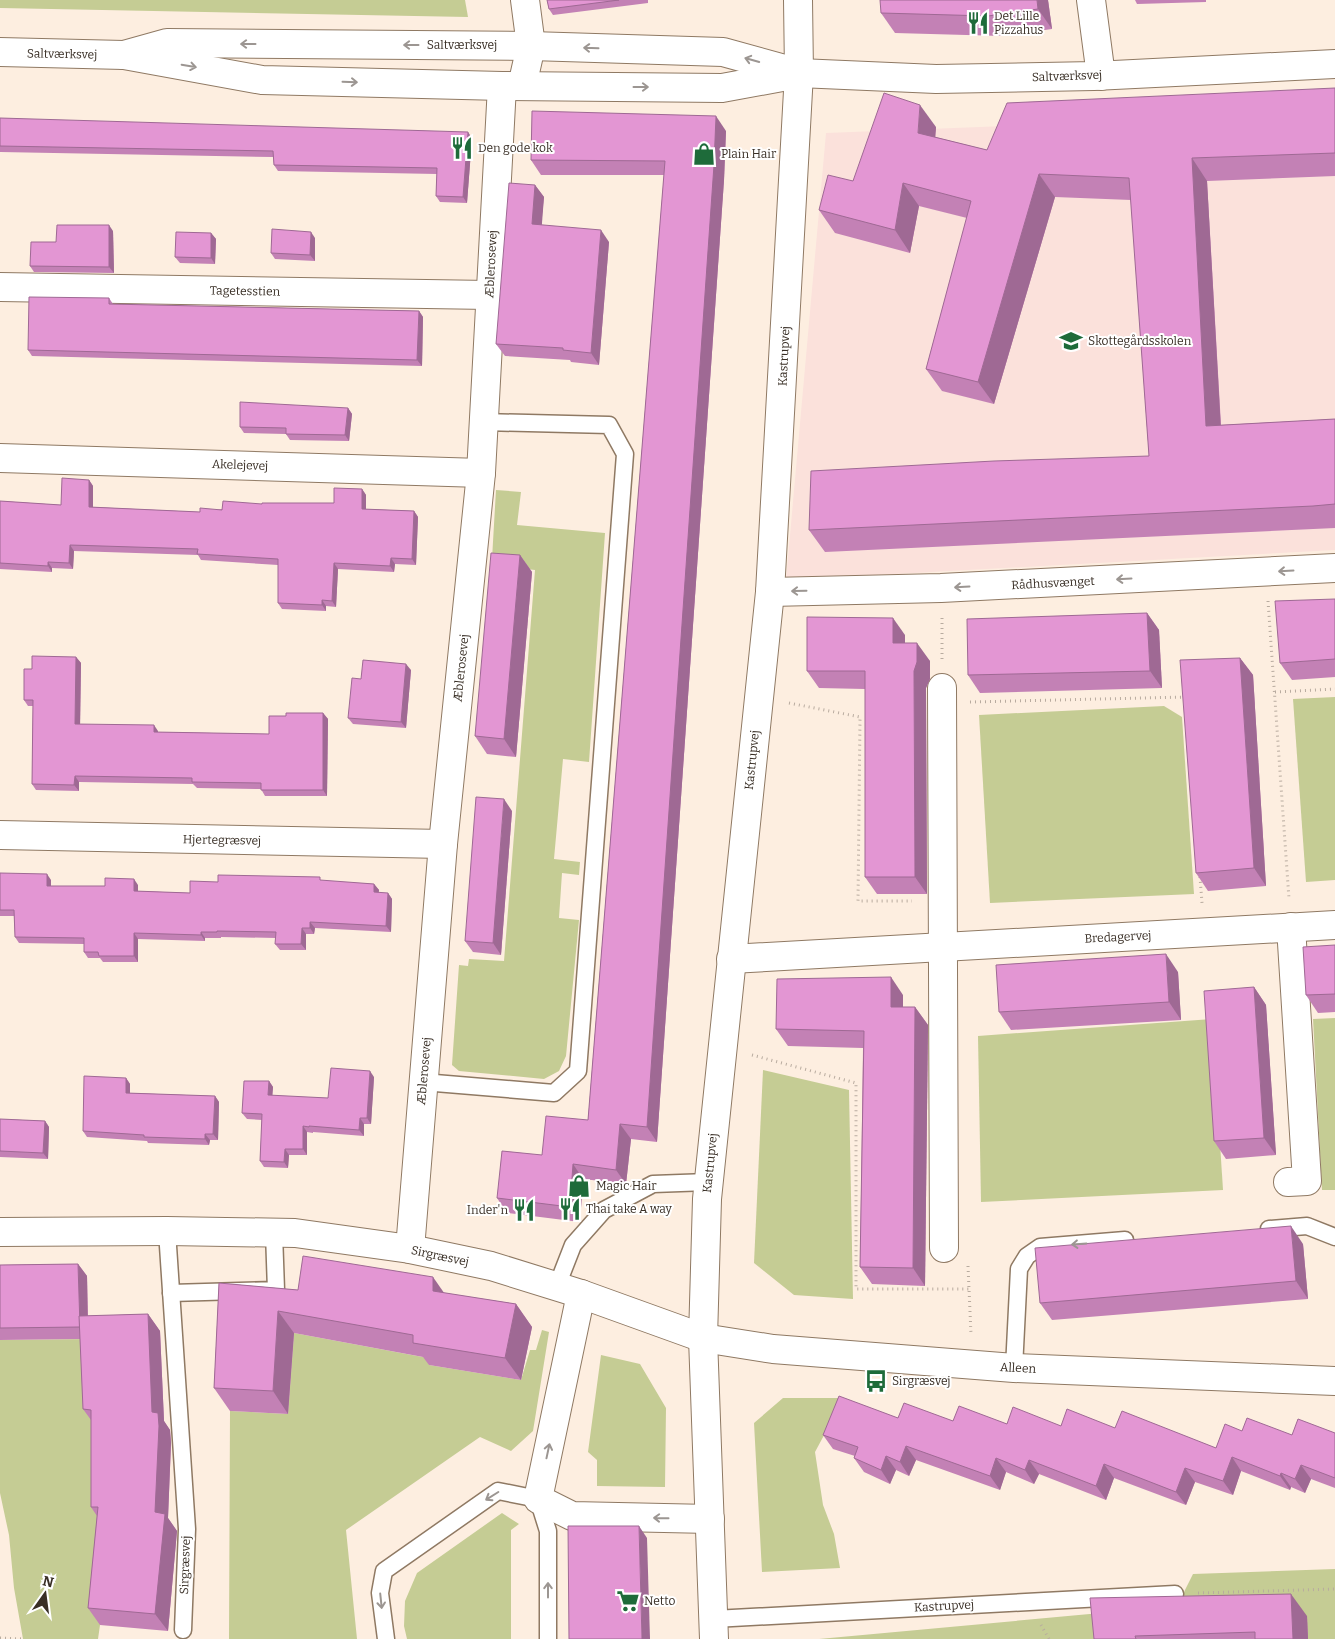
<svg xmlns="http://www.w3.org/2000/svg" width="1335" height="1639" font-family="Bitter,serif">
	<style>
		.education { fill: #fbe1db }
		.green { fill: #c5cc94 }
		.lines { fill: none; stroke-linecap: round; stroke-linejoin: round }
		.service-casing { stroke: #8f7963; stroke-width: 19 }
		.minor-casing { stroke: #8f7963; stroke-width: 30 }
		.tertiary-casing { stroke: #8f7963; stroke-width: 30 }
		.path { stroke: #b8ab9f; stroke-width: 3; stroke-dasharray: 1 4; stroke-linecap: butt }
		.service { stroke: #fff; stroke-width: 16 }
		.minor { stroke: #fff; stroke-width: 28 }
		.tertiary { stroke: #fff; stroke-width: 28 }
		.wall { fill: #c381b5 }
		.shaded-wall { fill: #9f6994 }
		.building { fill: #e396d3; stroke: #9f6994 }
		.oneway { stroke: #9c9692 }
		.labels { text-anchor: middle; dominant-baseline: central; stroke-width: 4; stroke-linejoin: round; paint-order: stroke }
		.poi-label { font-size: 12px; fill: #382e25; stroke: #fff; text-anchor: start }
		.street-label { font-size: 12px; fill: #382e25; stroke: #fff }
	</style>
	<rect width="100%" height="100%" fill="#fdeee0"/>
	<path class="education" d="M1335,113V550L786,580L826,133Z"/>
	<g class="green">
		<path d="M0,0H465L468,17L0,8Z"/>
		<path d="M496,490L521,492L517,525L605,533L589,762L563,759L554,859L580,862L579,875L562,873L559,918L579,920L566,1056L559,1071L544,1079L459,1071L452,1065L459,965L468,966L469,959L504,961L535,570L502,566L492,559Z"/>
		<path d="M1335,697V880L1306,882L1293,699Z"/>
		<path d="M1164,706L1182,717L1194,894L990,903L979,715Z"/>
		<path d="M1335,1018V1190H1322L1313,1019Z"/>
		<path d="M1212,1019L1223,1190L981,1202L978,1036Z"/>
		<path d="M763,1070L849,1090L853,1299L794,1295L754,1263Z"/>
		<path d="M542,1330L549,1332L533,1431L511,1451L480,1437L346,1530L357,1639H229L230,1411L288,1414L294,1333L428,1358L429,1365L521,1380L530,1350H536Z"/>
		<path d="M88,1339L110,1525L100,1625L98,1639H23L14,1588L9,1535L0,1493V1340Z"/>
		<path d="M601,1355L640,1364L666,1408L665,1487L597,1486V1460L588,1452Z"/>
		<path d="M783,1398H844L815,1452L823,1505L834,1534L840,1568L762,1572L754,1423Z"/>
		<path d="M502,1513L519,1524L511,1530V1639H407L404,1626L405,1601L417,1573Z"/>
		<path d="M1335,1569V1639H819L1177,1606L1193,1574Z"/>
	</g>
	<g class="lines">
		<defs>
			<g id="service">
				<path d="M423,1082L554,1093L578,1071L625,454L609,425L483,422"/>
				<path d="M1269,1229L1307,1226L1335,1237"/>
				<path d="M167,1231L187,1529L183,1630"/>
				<path d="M557,1286L573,1245L604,1210L653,1184L708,1182"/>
				<path d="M171,1293L276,1290L274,1233"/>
				<path d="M1014,1368L1019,1269L1027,1256L1040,1247L1125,1240"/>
				<path d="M714,1619L1175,1594"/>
				<path d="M386,1639L380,1593L384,1571L498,1491L538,1499L548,1531V1639"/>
			</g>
			<g id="minor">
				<path d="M1091,0L1101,76"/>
				<path d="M522,86L531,46L525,0"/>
				<path d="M0,287L489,295"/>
				<path d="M0,458L481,473"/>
				<path d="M770,592L941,588L1335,568"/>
				<path d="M942,688L944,1248"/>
				<path d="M0,835L443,844"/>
				<path d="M731,959L1335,925"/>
				<path d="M1288,1182L1307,1181L1291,927"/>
				<path d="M410,1249L443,844L481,473L502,86"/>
				<path d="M581,1294L538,1499L572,1516L710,1519"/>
				<path d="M703,1338L714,1639"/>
			</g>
			<g id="tertiary">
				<path d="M0,52L124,55L262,80L502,86L722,88L793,75"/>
				<path d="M124,55L167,43L531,46L723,52L799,73L936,79L1094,76L1335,64"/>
				<path d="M0,1232L167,1231L295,1233L410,1249L491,1266L581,1294L703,1338L773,1349L1014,1368L1335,1381"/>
				<path d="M703,1338L707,1199L770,592L799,73L798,0"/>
			</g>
		</defs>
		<use href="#service" class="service-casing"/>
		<use href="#minor" class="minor-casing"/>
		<use href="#tertiary" class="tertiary-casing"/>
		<g class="path">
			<path d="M1268,601L1289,899"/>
			<path d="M942,618V660"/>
			<path d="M1275,692L1335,689"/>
			<path d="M970,702L1187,697"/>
			<path d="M789,703L860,717L858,901H912"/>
			<path d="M1200,877L1202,903"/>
			<path d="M752,1055L856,1083V1289H969"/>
			<path d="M968,1266L971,1334"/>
			<path d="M1198,1593L1335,1589"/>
			<path d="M1041,1625L1049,1639"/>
			<path d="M0,1638L24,1639"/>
		</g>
		<use href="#service" class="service"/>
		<use href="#minor" class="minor"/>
		<use href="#tertiary" class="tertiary"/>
	</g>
	<g class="wall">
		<path d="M547,0H648V3L553,15L549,9Z"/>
		<path d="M1048,0L1052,29L1002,36L895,33L881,13Z"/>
		<path d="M1135,0H1206V2L1137,4Z"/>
		<path d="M1335,88V176L1207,181L1221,425L1335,419V528L825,552L809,530L1149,456L1131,200L1055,197L994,404L942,391L926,369L967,218L919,206L910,253L835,233L819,210L853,181L936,127L935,137L987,150Z"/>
		<path d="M0,118L472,138L467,203L440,202L436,196L437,174L278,171L274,165L273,157L0,152Z"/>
		<path d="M726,131L724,180L657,1142L631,1139L626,1184L583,1179L580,1222L507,1213L497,1198L542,1155L588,1120L664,175H541L531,160Z"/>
		<path d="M535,185L544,197L541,225L609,242L599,365L571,362L570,360L505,356L496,344Z"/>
		<path d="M113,231L114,273L34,272L30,266L56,242Z"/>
		<path d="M211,233L216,239L215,264L180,263L175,257Z"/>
		<path d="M315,238V261L275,259L271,253Z"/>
		<path d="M109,298L113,304L419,311L423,317L422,366L32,356L28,350Z"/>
		<path d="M348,408L352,414L349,441L290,440L286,434L244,433L240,427Z"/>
		<path d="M89,480L93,486V507L200,512L262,504L334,503L362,489L366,495V509L414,511L418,517L416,565L395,564L394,572L338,569L336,607L326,606V611L282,609L278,603V565L201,560L198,555L74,551L73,569L52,568V572L0,569V501L61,505Z"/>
		<path d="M520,555L532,572L516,757L487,754L475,736Z"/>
		<path d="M1335,599V677L1292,680L1280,663Z"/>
		<path d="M1147,613L1159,630L1162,688L980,693L968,675Z"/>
		<path d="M905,635V643L930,661V679L926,688L927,894H877L865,877V689L819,688L807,671Z"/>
		<path d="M76,657L81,663L80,724L158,731V732L269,734L286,716L323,713L328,719L327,796H265L261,789L197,788L193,784L79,782V791L36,790L32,784L33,706H28L24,700L32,669Z"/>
		<path d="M1240,658L1253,675L1266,886L1208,891L1196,873Z"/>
		<path d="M411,670L406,728L353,724L348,718L361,679Z"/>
		<path d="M512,811L501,955L473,952L465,941Z"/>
		<path d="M0,873L51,880V886H105L138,885V891L190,893L218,882L323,881L374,884L379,890L378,893H388L392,899L391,932L315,928L314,934H306V950H280L275,944L276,938L221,937V938H205V941L138,939V962H103L100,958H88L84,952V944L19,943L15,937L14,916H0Z"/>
		<path d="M1335,945V1012L1318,1013L1306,995Z"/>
		<path d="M1178,972L1181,1020L1011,1030L999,1012Z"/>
		<path d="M1254,987L1266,1005L1276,1155L1226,1159L1214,1141Z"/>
		<path d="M903,995V1007H915L928,1025L925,1286L872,1284L860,1267L863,1048L788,1046L776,1029Z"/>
		<path d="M374,1077L371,1124H364V1136L313,1132V1133L307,1132V1155H289L288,1168L264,1167L260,1161L262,1120L247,1119L242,1113L269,1081L273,1087L272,1096L328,1098Z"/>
		<path d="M126,1078L130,1084V1093L215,1096L219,1102L218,1140H210L209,1145L148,1143L147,1141L87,1137L83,1131Z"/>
		<path d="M0,1119L45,1121L49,1127L48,1159L0,1157Z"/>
		<path d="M1303,1244L1308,1299L1052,1320L1040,1303Z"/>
		<path d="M78,1264L87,1276L88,1316L148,1314L160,1331L164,1421L170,1430L171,1443L168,1518L177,1531L168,1631L100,1625L88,1608L97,1516L91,1507V1420L83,1409L80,1339L0,1340V1265Z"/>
		<path d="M219,1283L298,1290L444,1293L516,1304L532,1327L521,1380L429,1365L423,1357L294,1333L288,1414L230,1411L214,1388Z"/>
		<path d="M898,1418L1007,1424L1115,1428L1216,1448L1242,1431L1292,1435L1335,1433V1488L1311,1479L1305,1493L1291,1487L1290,1490L1241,1471L1233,1495L1195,1482L1186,1505L1114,1478L1106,1500L1039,1474L1034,1484L1006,1472L1000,1490L916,1460L909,1476L896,1470L890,1484L864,1472L854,1458L855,1456L833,1449L823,1435Z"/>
		<path d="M1307,1616L1308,1639H1094Z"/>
	</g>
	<g class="shaded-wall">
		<path d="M1037,0H1048L1052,29L1038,9Z"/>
		<path d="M920,105L936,127L934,156L918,133Z"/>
		<path d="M716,116L726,131L724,180L657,1142L647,1127Z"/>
		<path d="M468,132L472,138L467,203L463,197Z"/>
		<path d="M1192,158L1207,181L1222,448L1206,426Z"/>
		<path d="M1039,174L1055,197L994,404L978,382Z"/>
		<path d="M903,183L919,206L910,253L895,230Z"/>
		<path d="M535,185L544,197L541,236L532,224Z"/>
		<path d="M109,225L113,231L114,273L109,267Z"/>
		<path d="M601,230L609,242L599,365L591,353Z"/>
		<path d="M311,232L315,238V261L310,255Z"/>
		<path d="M211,233L216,239L215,264L211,258Z"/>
		<path d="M419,311L423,317L422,366L417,360Z"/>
		<path d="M348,408L352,414L349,441L345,435Z"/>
		<path d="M89,480L93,486V513L89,507Z"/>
		<path d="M362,489L366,495V515L362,509Z"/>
		<path d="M414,511L418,517L416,565L412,559Z"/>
		<path d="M70,545L74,551L73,569L69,563Z"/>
		<path d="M520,555L532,572L516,757L504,739Z"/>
		<path d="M391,558L395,564L394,572L390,566Z"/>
		<path d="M48,562L52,568V572L48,566Z"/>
		<path d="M334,563L338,569L336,607L332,601Z"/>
		<path d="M322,600L326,606V611L322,605Z"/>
		<path d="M1147,613L1159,630L1162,688L1150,671Z"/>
		<path d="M893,618L905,635V660L893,643Z"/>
		<path d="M917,643L930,661V679L926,688L927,894L915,877L914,671Z"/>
		<path d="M76,657L81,663L80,730L75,724Z"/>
		<path d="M1240,658L1253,675L1266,886L1254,868Z"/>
		<path d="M406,664L411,670L406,728L401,722Z"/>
		<path d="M323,713L328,719L327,796L323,790Z"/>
		<path d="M154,725L158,731V738L154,732Z"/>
		<path d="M75,776L79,782V791L74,785Z"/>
		<path d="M504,799L512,811L501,955L493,943Z"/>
		<path d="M47,874L51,880V892L47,886Z"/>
		<path d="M134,879L138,885V897L134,891Z"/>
		<path d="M374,884L379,890L378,898L374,892Z"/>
		<path d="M388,893L392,899L391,932L386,926Z"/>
		<path d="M310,922L315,928L314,934L310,928Z"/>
		<path d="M302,928L306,934V950L301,944Z"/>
		<path d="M201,932L205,938V941L201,935Z"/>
		<path d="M134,933L138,939V962L134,956Z"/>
		<path d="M1166,954L1178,972L1181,1020L1169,1002Z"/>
		<path d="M891,977L903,995V1024L891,1007Z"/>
		<path d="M1254,987L1266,1005L1276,1155L1264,1138Z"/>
		<path d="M915,1007L928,1025L925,1286L913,1268Z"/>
		<path d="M370,1071L374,1077L371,1124L367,1118Z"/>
		<path d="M126,1078L130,1084V1099L126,1093Z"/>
		<path d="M269,1081L273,1087L272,1101L268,1095Z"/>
		<path d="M215,1096L219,1102L218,1140L213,1134Z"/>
		<path d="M360,1118L364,1124V1136L359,1130Z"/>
		<path d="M45,1121L49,1127L48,1159L43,1153Z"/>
		<path d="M620,1124L631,1139L626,1184L616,1170Z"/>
		<path d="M303,1126L307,1132V1155L303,1149Z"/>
		<path d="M205,1134L210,1140L209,1145L205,1139Z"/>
		<path d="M285,1149L289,1155L288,1168L284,1162Z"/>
		<path d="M573,1164L583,1179L580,1222L570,1207Z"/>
		<path d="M1291,1226L1303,1244L1308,1299L1296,1281Z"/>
		<path d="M78,1264L87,1276L88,1339L80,1327Z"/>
		<path d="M433,1277L449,1300L433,1291Z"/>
		<path d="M516,1304L532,1327L521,1380L505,1358Z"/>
		<path d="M278,1311L294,1333L288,1414L273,1391Z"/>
		<path d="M148,1314L160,1331L164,1421L170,1430L171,1443L168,1518L177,1531L168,1631L155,1614V1512Z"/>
		<path d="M906,1446L916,1460L909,1476L900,1462Z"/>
		<path d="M886,1456L896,1470L890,1484L881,1470Z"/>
		<path d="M1232,1457L1241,1471L1233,1495L1223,1481Z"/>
		<path d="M996,1458L1006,1472L1000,1490L990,1476Z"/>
		<path d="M1029,1460L1039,1474L1034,1484L1025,1470Z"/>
		<path d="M1104,1464L1114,1478L1106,1500L1096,1486Z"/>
		<path d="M1301,1465L1311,1479L1305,1493L1295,1479Z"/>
		<path d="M1185,1468L1195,1482L1186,1505L1176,1492Z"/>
		<path d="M1281,1473L1291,1487L1290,1490L1280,1476Z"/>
		<path d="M639,1526L647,1538L650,1639H642Z"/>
		<path d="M1291,1594L1307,1616L1308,1639H1293Z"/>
	</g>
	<g class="building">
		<path d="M547,0H619L549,9Z"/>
		<path d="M880,0H1037L1038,9L988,16L881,13Z"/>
		<path d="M1335,88V153L1192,158L1206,426L1335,419V504L1313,506L809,530L811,471L994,461L1149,456L1129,178L1039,174L978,382L926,369L971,201L903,183L895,230L819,210L828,175L853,181L884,93L920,105L918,133L987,150L1007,103Z"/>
		<path d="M532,111L716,116L714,165L647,1127L620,1124L616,1170L573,1164L570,1207L497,1198L502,1151L542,1155L546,1116L588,1120L665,161L531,160Z"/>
		<path d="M0,118L468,132L463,197L436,196L437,168L274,165L273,151L0,146Z"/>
		<path d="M509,183L535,185L532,224L601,230L591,353L563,350V348L496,344Z"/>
		<path d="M57,225H109V267L30,266L31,242H56Z"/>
		<path d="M272,229L311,232L310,255L271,253Z"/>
		<path d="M176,232L211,233V258L175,257Z"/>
		<path d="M29,297L109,298V304L419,311L417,360L28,350Z"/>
		<path d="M240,402L348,408L345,435L286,434V428L240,427Z"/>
		<path d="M62,478L89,480V507L200,512V508L222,510L223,501L262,504V503H334V488L362,489V509L414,511L412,559L391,558L390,566L334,563L332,601L322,600V605L278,603V559L197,554L198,549L70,545L69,563L48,562V566L0,563V501L61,505Z"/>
		<path d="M491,553L520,555L504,739L475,736Z"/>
		<path d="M1335,599V659L1280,663L1275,601Z"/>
		<path d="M1147,613L1150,671L968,675L967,619Z"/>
		<path d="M807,617L893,618V643H917V662L914,671L915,877H865V671H807Z"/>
		<path d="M32,656L76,657L75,724L154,725V732L269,734V716H286V713H323V790H261V783L192,782V778L75,776L74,785L32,784L33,700H24V669H32Z"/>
		<path d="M1240,658L1254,868L1196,873L1180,660Z"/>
		<path d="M363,660L406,664L401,722L348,718L352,678L361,679Z"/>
		<path d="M476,797L504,799L493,943L465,941Z"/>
		<path d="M0,873L47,874V886H105V878L134,879V891L190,893V881L218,882V875L320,877V880L374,884V892L388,893L386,926L310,922V928H302L301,944H275L276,932L217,931V932H201V935L134,933V956H99L98,952H84V938L15,937L14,910H0Z"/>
		<path d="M1335,945V994L1306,995L1303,947Z"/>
		<path d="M1166,954L1169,1002L999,1012L996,965Z"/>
		<path d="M891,977V1007H915L913,1268L860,1267L864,1031L776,1029L777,979Z"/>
		<path d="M1254,987L1264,1138L1214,1141L1204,991Z"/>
		<path d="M331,1068L370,1071L367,1118H360L359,1130L309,1126V1127L303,1126V1149H285L284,1162L260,1161L262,1114L242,1113L244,1081H269L268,1095L328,1098Z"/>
		<path d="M84,1076L126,1078V1093L215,1096L213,1134H205V1139L144,1137V1135L83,1131Z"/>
		<path d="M0,1119L45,1121L43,1153L0,1151Z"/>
		<path d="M1291,1226L1296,1281L1040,1303L1035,1248Z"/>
		<path d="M303,1256L433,1277V1291L516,1304L505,1358L413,1343V1335L278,1311L273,1391L214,1388L219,1283L298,1290Z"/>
		<path d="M78,1264L80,1327L0,1328V1265Z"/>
		<path d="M148,1314L152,1412L158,1413L159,1426L155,1512L165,1514L155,1614L88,1608L98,1507H91V1410L83,1409L79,1316Z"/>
		<path d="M839,1396L898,1418L904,1403L953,1421L959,1406L1007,1424L1013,1407L1061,1426L1067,1409L1115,1428L1122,1411L1216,1448L1225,1424L1242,1431L1247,1418L1292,1435L1298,1419L1335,1433V1478L1301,1465L1295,1479L1281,1473L1280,1476L1232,1457L1223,1481L1185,1468L1176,1492L1104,1464L1096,1486L1029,1460L1025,1470L996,1458L990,1476L906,1446L900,1462L886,1456L881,1470L854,1458L858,1447L823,1435Z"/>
		<path d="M568,1526H639L642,1639H569Z"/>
		<path d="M1291,1594L1293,1639H1255V1632L1135,1636L1136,1639H1094L1090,1598Z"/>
	</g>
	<defs><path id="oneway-shaft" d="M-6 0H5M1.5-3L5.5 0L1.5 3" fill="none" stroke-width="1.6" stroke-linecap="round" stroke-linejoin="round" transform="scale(1.25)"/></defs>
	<g class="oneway">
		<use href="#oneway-shaft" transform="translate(248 44) rotate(-180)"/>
		<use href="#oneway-shaft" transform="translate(411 45) rotate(-180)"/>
		<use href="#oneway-shaft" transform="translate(591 48) rotate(-178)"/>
		<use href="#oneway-shaft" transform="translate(752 60) rotate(-164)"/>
		<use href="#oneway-shaft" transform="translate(189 66) rotate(10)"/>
		<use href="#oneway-shaft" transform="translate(350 82) rotate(2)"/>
		<use href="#oneway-shaft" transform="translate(641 87)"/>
		<use href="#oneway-shaft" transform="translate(1286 571) rotate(177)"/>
		<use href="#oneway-shaft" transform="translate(1124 579) rotate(177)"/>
		<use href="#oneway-shaft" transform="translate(962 587) rotate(177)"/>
		<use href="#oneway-shaft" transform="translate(799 591) rotate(179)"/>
		<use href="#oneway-shaft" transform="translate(1079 1244) rotate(176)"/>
		<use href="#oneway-shaft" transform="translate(548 1451) rotate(-78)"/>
		<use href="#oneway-shaft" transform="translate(492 1496) rotate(148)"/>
		<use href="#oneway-shaft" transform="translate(661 1518) rotate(-179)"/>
		<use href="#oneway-shaft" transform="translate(548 1590) rotate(-90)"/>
		<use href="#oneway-shaft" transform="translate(381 1601) rotate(84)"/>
	</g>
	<defs>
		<symbol id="restaurant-bare" viewBox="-9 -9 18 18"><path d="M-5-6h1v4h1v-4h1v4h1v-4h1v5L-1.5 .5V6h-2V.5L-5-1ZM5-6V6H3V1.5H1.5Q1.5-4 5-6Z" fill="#1e6b3a" stroke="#fff" stroke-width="2.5" paint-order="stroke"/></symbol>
		<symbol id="shop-bare" viewBox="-9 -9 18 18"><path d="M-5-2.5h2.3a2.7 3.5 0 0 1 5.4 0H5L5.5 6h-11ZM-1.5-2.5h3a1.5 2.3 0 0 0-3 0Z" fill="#1e6b3a" stroke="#fff" stroke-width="2.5" paint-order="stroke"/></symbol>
		<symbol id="school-bare" viewBox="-9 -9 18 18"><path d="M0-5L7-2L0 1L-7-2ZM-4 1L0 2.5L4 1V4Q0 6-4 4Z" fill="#1e6b3a" stroke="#fff" stroke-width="2.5" paint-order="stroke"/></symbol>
		<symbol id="bus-bare" viewBox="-9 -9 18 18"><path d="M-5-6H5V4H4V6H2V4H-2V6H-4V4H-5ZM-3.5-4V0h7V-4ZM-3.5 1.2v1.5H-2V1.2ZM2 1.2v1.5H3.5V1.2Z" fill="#1e6b3a" stroke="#fff" stroke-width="2.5" paint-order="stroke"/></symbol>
		<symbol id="supermarket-bare" viewBox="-9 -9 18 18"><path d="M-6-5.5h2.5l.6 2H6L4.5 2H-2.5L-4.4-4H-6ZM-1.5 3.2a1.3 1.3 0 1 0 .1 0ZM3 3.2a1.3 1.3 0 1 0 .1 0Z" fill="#1e6b3a" stroke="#fff" stroke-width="2.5" paint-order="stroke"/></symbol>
	</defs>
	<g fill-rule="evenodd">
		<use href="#restaurant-bare" x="962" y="7" width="32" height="32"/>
		<use href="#restaurant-bare" x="446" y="132" width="32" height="32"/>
		<use href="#shop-bare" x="688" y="138" width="32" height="32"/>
		<use href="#school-bare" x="1055" y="325" width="32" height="32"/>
		<use href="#shop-bare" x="563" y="1170" width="32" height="32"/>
		<use href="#restaurant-bare" x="554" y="1193" width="32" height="32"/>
		<use href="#restaurant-bare" x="508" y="1194" width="32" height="32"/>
		<use href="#bus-bare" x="860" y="1365" width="32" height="32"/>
		<use href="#supermarket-bare" x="612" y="1585" width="32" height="32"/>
	</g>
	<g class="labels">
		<g class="poi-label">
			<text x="994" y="16">Det Lille<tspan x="994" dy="14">Pizzahus</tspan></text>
			<text x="478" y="148">Den gode kok</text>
			<text x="721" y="154">Plain Hair</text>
			<text x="1088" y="341">Skottegårdsskolen</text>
			<text x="596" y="1186">Magic Hair</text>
			<text x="586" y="1209">Thai take A way</text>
			<text x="508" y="1210" text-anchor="end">Inder'n</text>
			<text x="892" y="1381">Sirgræsvej</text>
			<text x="644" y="1601">Netto</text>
		</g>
		<g class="street-label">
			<text x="462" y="45">Saltværksvej</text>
			<text transform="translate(62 54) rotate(1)">Saltværksvej</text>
			<text transform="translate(1067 76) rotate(-2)">Saltværksvej</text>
			<text transform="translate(491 264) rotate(-87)">Æblerosevej</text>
			<text transform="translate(245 291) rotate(1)">Tagetesstien</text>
			<text transform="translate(784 356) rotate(-87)">Kastrupvej</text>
			<text transform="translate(240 465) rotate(2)">Akelejevej</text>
			<text transform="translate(1053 583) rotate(-3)">Rådhusvænget</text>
			<text transform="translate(461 668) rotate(-84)">Æblerosevej</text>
			<text transform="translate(752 760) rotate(-84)">Kastrupvej</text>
			<text transform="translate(222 840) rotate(1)">Hjertegræsvej</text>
			<text transform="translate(1118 937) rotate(-3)">Bredagervej</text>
			<text transform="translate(424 1071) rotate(-85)">Æblerosevej</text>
			<text transform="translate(710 1163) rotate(-84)">Kastrupvej</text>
			<text transform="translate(440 1256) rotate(12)">Sirgræsvej</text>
			<text transform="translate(1018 1368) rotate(3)">Alleen</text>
			<text transform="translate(185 1565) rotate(-88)">Sirgræsvej</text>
			<text transform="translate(944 1606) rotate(-3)">Kastrupvej</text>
		</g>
	</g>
	<g transform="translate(45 1594) rotate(14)" stroke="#ffffff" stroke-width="4" paint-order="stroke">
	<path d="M0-4L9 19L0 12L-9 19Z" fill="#382e25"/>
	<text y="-8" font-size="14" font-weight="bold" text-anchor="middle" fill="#382e25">N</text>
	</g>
</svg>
